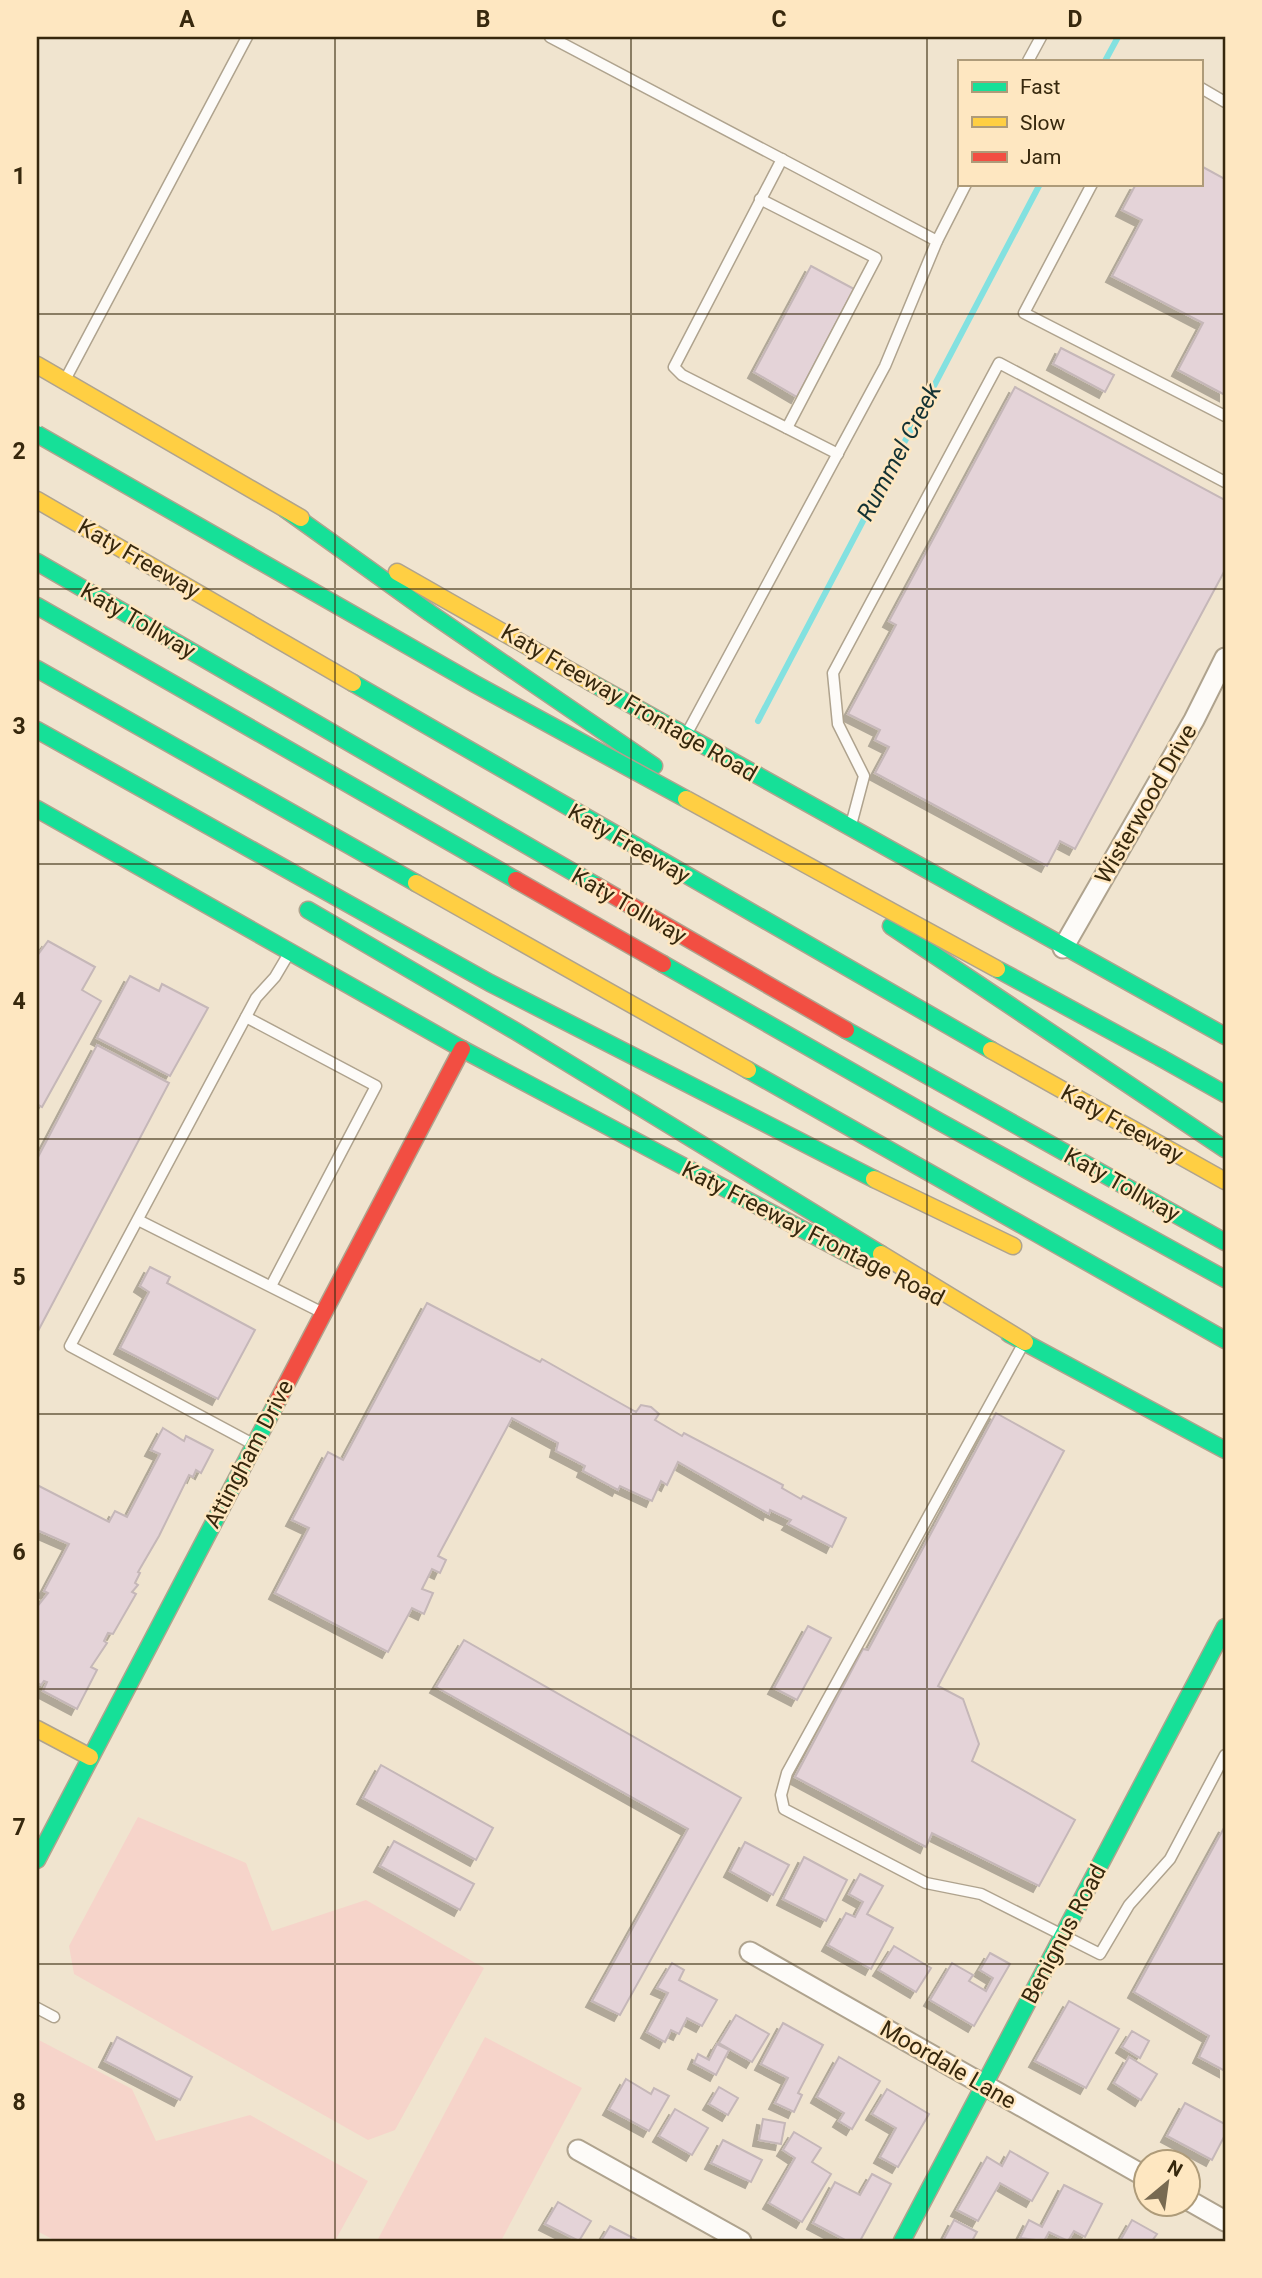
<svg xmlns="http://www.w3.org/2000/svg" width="1262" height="2278" font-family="Roboto,sans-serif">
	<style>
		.green { fill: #f6d4ca }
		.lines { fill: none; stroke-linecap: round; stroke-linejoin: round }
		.stream { stroke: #83e1e0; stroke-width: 6 }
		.building { fill: #e4d3d8; stroke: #c5b7b8; stroke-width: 2; filter: url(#shadow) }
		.lane-casing { stroke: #afa38e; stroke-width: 13 }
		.street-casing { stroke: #afa38e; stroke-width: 23 }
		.fast-casing { stroke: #afa38e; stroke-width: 19 }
		.slow-casing { stroke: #afa38e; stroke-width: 19 }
		.jam-casing { stroke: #afa38e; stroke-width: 19 }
		.lane { stroke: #fdfbf8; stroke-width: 10 }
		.street { stroke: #fdfbf8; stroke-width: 19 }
		.fast { stroke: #16e098; stroke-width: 16 }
		.slow { stroke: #ffcf43; stroke-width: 16 }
		.jam { stroke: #f24e42; stroke-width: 16 }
		.fast-bridge-casing { stroke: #afa38e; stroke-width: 19; stroke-linecap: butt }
		.slow-bridge-casing { stroke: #afa38e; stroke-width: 19; stroke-linecap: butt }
		.fast-bridge { stroke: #16e098; stroke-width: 16 }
		.slow-bridge { stroke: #ffcf43; stroke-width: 16 }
		.grid { fill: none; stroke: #37280d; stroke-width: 2; stroke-opacity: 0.55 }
		.labels { text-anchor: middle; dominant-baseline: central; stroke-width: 5; stroke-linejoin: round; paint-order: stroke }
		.street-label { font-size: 23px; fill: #37280d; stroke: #fee7c1 }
		.water-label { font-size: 24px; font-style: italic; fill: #143233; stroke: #fee7c1 }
		.neatline { fill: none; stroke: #37280d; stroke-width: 2.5 }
		.grid-label { font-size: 23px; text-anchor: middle; font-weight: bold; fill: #37280d }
	</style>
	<defs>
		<filter id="shadow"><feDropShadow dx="-6" dy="6" stdDeviation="0" flood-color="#0004"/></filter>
	</defs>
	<rect width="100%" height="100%" fill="#f0e4cf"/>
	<g class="green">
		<path d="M138,1817L246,1863L272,1931L366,1900L484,1968L395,2130L368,2140L74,1974L69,1946Z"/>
		<path d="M485,2037L582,2088L501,2241H377Z"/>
		<path d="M37,2039L132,2089L156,2141L250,2115L368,2181L335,2241H56L37,2231Z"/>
	</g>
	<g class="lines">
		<g class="stream">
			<path d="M1105,61L1118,37"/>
			<path d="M758,721L1040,184"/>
		</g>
	</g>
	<g class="building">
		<path d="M1201,166L1225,179V395L1178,370L1203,323L1112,276L1142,220L1122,210L1136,184H1201Z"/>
		<path d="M811,266L854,289L797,397L754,372Z"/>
		<path d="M1061,348L1114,375L1105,392L1053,364Z"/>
		<path d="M1015,387L1225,500V570L1075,849L1060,841L1047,866L875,773L889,747L875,740L880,730L848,714L896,625L889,621Z"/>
		<path d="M48,941L95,967L82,990L101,1001L42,1107L37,1104V956Z"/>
		<path d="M130,976L159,991L162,984L208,1008L170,1076L97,1038Z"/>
		<path d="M97,1045L169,1083L37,1333V1159Z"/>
		<path d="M150,1267L170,1277L167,1283L255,1330L218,1399L120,1348L149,1292L140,1286Z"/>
		<path d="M427,1303L540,1362L542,1359L636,1412L641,1405L651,1407L659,1414L655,1420L682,1436L684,1433L783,1485L782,1488L801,1499L803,1496L846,1518L832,1547L788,1524L791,1520L770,1510L769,1514L678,1462L667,1485L661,1481L652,1501L620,1486L618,1490L583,1471L585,1466L556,1451L558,1443L512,1418L438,1556L446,1560L440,1573L432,1569L422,1589L433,1593L424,1614L412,1608L388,1652L275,1593L309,1528L292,1520L328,1452L343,1460Z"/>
		<path d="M996,1413L1064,1451L938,1686L963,1699L979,1744L972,1761L1075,1820L1039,1886L932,1833L926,1847L795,1777L863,1649L868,1650Z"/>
		<path d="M163,1428L184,1441L186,1436L213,1450L201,1473L196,1470L193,1477L189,1475L159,1536L138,1572L140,1573L135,1583L138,1585L132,1592L136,1594L113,1634L108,1633L104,1641L107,1643L91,1667L97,1670L77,1709L43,1691L47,1682L44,1681L41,1685L37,1683V1607L48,1593L44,1591L69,1544L37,1530V1485L109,1522L115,1511L127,1517L160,1454L151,1450Z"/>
		<path d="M808,1626L831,1638L797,1700L774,1688Z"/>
		<path d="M464,1640L741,1798L620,2015L592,2001L688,1829L436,1687Z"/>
		<path d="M381,1765L493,1828L476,1860L363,1798Z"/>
		<path d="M1225,1826V2071L1199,2057L1209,2036L1134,1992Z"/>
		<path d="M394,1841L474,1884L460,1910L380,1866Z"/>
		<path d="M745,1842L789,1865L773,1895L730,1871Z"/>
		<path d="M804,1857L847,1880L826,1921L783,1899Z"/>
		<path d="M860,1874L883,1886L867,1914L893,1928L871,1969L828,1945L846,1913L855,1917L863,1902L849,1894Z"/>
		<path d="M894,1946L931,1968L916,1992L879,1970Z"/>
		<path d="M990,1953L1010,1964L974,2026L930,2000L952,1963L973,1975L969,1981L986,1991L993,1978L980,1970Z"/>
		<path d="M672,1963L684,1970L679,1980L717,2000L702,2026L687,2018L679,2034L671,2030L665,2042L647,2032L668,1993L657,1988Z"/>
		<path d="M1069,2001L1119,2029L1086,2088L1035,2061Z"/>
		<path d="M736,2015L769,2034L752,2062L719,2043Z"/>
		<path d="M783,2023L823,2045L798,2093L802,2095L794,2112L775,2103L788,2078L761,2064Z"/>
		<path d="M1132,2031L1149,2041L1140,2058L1122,2047Z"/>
		<path d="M117,2037L192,2077L180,2100L105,2061Z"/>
		<path d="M717,2044L729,2050L716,2075L694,2063L698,2054L709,2060Z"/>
		<path d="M839,2057L880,2081L852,2129L839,2121L844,2113L817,2097Z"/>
		<path d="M1129,2057L1157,2074L1141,2100L1114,2083Z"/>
		<path d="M626,2079L651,2094L654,2088L669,2096L649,2131L609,2109Z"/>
		<path d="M719,2087L738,2098L728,2115L709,2104Z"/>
		<path d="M887,2089L929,2114L898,2167L880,2157L896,2128L872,2114Z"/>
		<path d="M1185,2103L1225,2124V2135L1212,2160L1167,2136Z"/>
		<path d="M675,2109L708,2128L692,2155L659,2136Z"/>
		<path d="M763,2119L785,2123L781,2144L759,2140Z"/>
		<path d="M794,2132L821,2148L812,2162L831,2174L802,2222L769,2203L795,2158L783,2150Z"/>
		<path d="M723,2140L762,2160L751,2182L711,2163Z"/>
		<path d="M1010,2151L1048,2173L1032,2201L1000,2183L978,2221L957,2210L987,2157L1002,2166Z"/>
		<path d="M872,2174L891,2184L860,2241H847L813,2223L835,2182L860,2195Z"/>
		<path d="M1064,2185L1102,2204L1085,2237L1074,2231L1068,2241L1049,2232L1044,2241L1020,2238L1029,2220L1042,2227Z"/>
		<path d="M558,2202L591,2221L579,2241L545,2224Z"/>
		<path d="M954,2220L977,2232L972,2241H943Z"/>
		<path d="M1132,2220L1157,2234L1152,2241H1120Z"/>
		<path d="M610,2226L639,2241H601Z"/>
	</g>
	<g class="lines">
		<defs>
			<g id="lane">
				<path d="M550,37L937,241"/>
				<path d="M1028,61L1041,37"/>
				<path d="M1201,88L1225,102"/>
				<path d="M782,159L674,367L682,375L838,454"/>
				<path d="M1092,184L1024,313L1225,416"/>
				<path d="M760,199L876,258L787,428"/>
				<path d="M65,380L247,37"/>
				<path d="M686,735L885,366L937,241L966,184"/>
				<path d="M851,825L864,776L838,724L833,673L999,363L1225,482"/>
				<path d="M246,1017L376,1086L271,1286"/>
				<path d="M138,1220L321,1312"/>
				<path d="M1021,1348L787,1773L781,1795L784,1809L926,1883L981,1894L1100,1954L1129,1905L1170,1859L1225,1755"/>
				<path d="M251,1443L70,1346L256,998L275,977L288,955"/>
				<path d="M37,2008L54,2017"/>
			</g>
			<g id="street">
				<path d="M1063,948L1194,720L1225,658"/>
				<path d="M750,1952L1146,2177"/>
				<path d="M578,2150L741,2241"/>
				<path d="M1188,2200L1225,2221"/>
			</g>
			<g id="fast">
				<path d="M285,509L430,613L654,766"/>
				<path d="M37,562L597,886"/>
				<path d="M37,606L516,880"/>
				<path d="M37,669L416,883"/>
				<path d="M353,683L991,1050"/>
				<path d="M592,683L1225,1036"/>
				<path d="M37,730L490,983L874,1179"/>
				<path d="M37,809L462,1049L860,1260"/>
				<path d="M308,910L517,1032L881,1254"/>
				<path d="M891,926L1225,1149"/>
				<path d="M663,964L940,1122L1225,1279"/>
				<path d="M846,1030L1225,1242"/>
				<path d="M1161,1058L1225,1094"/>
				<path d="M748,1070L1225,1340"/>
				<path d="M1009,1334L1225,1450"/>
				<path d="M37,1860L278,1400"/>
				<path d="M902,2241L1225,1627"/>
			</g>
			<g id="slow">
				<path d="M37,365L301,518"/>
				<path d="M37,500L353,683"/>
				<path d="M397,572L592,683"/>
				<path d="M416,883L748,1070"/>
				<path d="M991,1050L1225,1181"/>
				<path d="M874,1179L1013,1246"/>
				<path d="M881,1254L1025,1342"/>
				<path d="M37,1729L90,1757"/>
			</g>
			<g id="jam">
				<path d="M516,880L663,964"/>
				<path d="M597,886L846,1030"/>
				<path d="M278,1400L462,1049"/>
			</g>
		</defs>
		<use href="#lane" class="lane-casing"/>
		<use href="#street" class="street-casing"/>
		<use href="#fast" class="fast-casing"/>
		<use href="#slow" class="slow-casing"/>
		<use href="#jam" class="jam-casing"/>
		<use href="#lane" class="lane"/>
		<use href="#street" class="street"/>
		<use href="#fast" class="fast"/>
		<use href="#slow" class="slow"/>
		<use href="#jam" class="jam"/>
		<defs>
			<g id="fast-bridge">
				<path d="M37,434L475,684L686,799"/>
				<path d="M997,969L1161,1058"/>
			</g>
			<path id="slow-bridge" d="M686,799L997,969"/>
		</defs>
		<use href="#fast-bridge" class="fast-bridge-casing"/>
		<use href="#slow-bridge" class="slow-bridge-casing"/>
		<use href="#fast-bridge" class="fast-bridge"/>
		<use href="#slow-bridge" class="slow-bridge"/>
	</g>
	<path class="grid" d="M335,37V2241M631,37V2241M927,37V2241M37,314H1225M37,589H1225M37,864H1225M37,1139H1225M37,1414H1225M37,1689H1225M37,1964H1225"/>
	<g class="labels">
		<g class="street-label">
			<text transform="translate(139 559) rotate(30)">Katy Freeway</text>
			<text transform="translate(138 621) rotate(30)">Katy Tollway</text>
			<text transform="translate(629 703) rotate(30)">Katy Freeway Frontage Road</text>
			<text transform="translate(1146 804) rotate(-60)">Wisterwood Drive</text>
			<text transform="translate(629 844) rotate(30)">Katy Freeway</text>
			<text transform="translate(629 906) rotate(30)">Katy Tollway</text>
			<text transform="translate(1122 1124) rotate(29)">Katy Freeway</text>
			<text transform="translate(1122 1185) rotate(29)">Katy Tollway</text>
			<text transform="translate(813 1234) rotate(27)">Katy Freeway Frontage Road</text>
			<text transform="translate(249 1454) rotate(-62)">Attingham Drive</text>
			<text transform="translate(1064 1934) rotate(-62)">Benignus Road</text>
			<text transform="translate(948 2065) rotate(30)">Moordale Lane</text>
		</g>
		<g class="water-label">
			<text transform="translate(899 452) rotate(-62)">Rummel Creek</text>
		</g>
	</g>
	<rect width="1262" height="2278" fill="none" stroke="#fee7c1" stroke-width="77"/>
	<rect x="958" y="60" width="245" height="126" fill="#fee7c1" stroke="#ae9b79" stroke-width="2"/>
	<rect x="972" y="82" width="35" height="10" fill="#16e098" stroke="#ae9b79" stroke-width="2"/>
	<text x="1020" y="94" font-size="21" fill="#37280d">Fast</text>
	<rect x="972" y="117" width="35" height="10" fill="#ffcf43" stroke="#ae9b79" stroke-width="2"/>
	<text x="1020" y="130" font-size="21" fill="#37280d">Slow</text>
	<rect x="972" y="152" width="35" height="10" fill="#f24e42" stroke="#ae9b79" stroke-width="2"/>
	<text x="1020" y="164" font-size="21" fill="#37280d">Jam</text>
	<g transform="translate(1167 2183) rotate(29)"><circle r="33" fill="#fee7c1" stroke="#ae9b79" stroke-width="2"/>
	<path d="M0-5L12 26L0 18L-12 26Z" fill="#786a51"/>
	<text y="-10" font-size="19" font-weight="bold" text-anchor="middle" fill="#37280d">N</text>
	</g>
	<rect x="38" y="38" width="1186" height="2202" class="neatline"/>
	<g class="grid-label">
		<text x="187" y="27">A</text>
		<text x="483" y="27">B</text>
		<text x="779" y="27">C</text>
		<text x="1075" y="27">D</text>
		<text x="19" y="184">1</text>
		<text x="19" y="459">2</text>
		<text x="19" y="734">3</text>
		<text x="19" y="1009">4</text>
		<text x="19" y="1285">5</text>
		<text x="19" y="1560">6</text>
		<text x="19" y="1835">7</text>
		<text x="19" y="2110">8</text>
	</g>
</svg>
